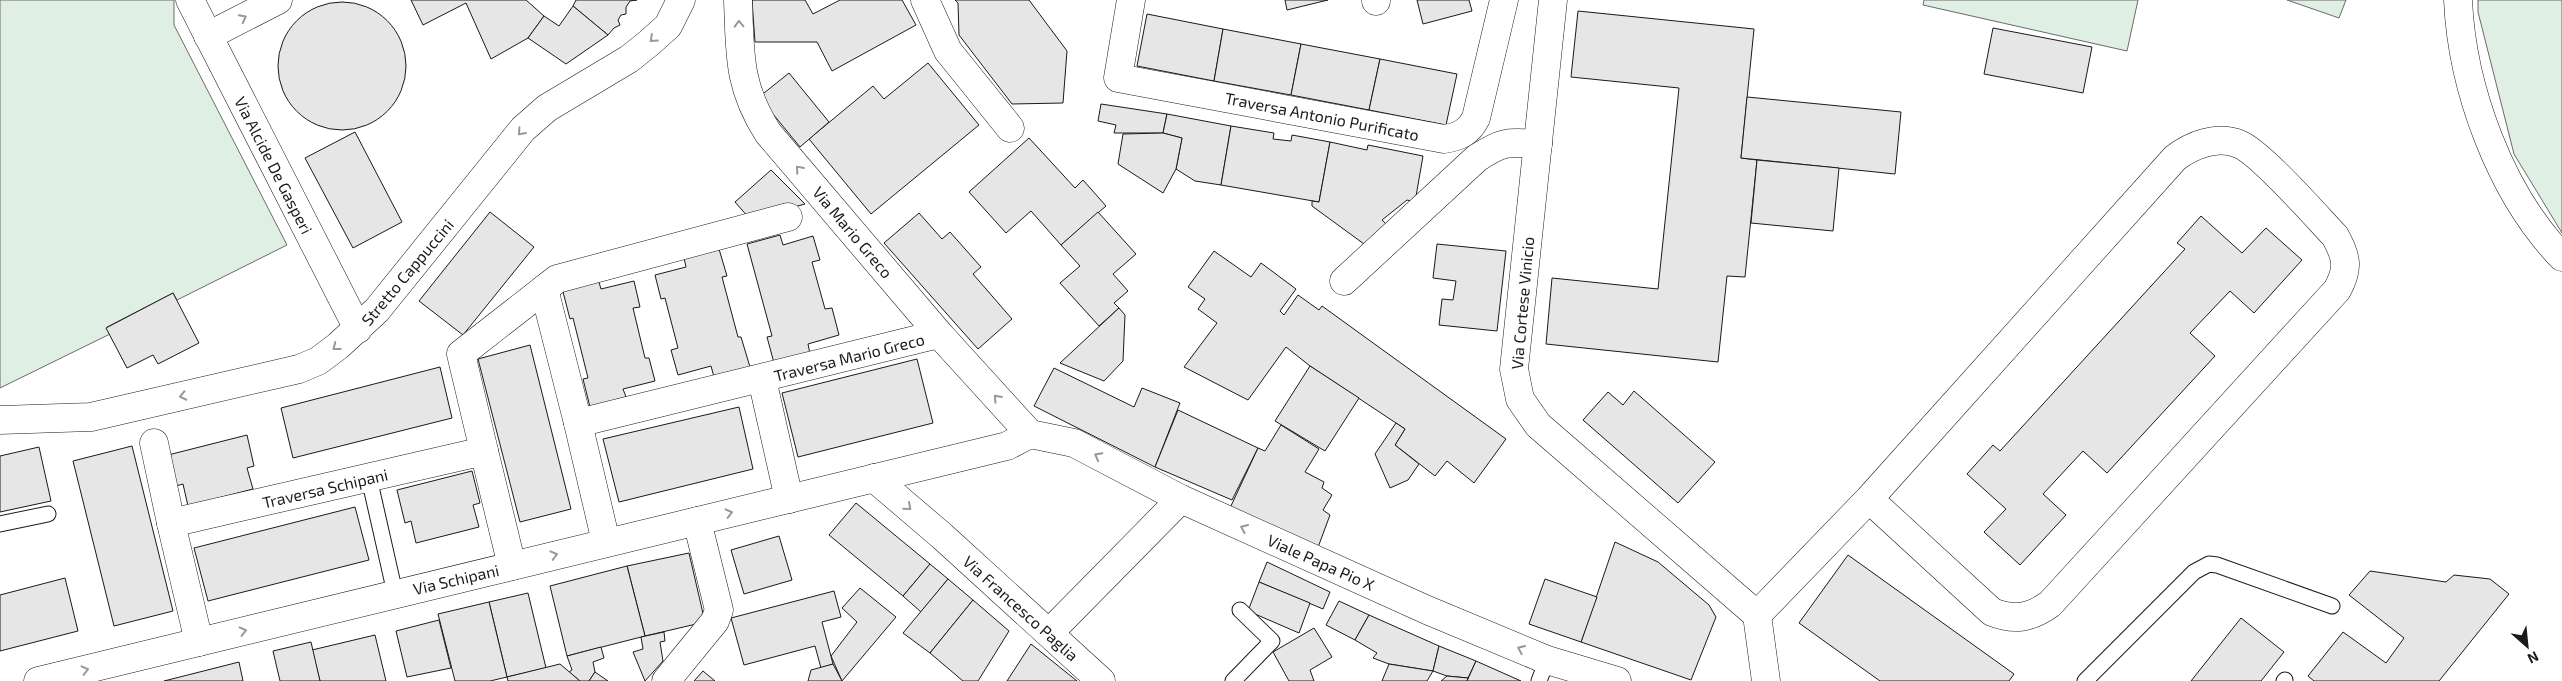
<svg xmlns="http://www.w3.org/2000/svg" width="2562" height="681" font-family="'Exo 2',sans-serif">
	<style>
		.green { fill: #e0efe3; stroke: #6a6a6a }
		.building { fill: #e6e6e6; stroke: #1a1a1a }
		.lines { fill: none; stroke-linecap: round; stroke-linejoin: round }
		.service-casing { stroke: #1a1a1a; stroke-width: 17 }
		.minor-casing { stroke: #1a1a1a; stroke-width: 29 }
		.tertiary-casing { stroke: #1a1a1a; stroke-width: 29 }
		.service { stroke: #fff; stroke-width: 15 }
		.minor { stroke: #fff; stroke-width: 28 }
		.tertiary { stroke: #fff; stroke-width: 28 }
		.oneway { stroke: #989898 }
		.labels { text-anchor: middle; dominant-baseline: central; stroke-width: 4; stroke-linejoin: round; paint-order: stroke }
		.street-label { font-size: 16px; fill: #1a1a1a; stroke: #fff }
	</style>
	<rect width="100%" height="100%" fill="#fff"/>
	<g class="green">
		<path d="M0,0H174V25L287,245L177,300L173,293L107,327L110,334L0,388Z"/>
		<path d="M1924,0H2138L2127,51L1923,5Z"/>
		<path d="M2287,0H2346L2339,18Z"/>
		<path d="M2478,0H2562V233L2514,154L2478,12Z"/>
	</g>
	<g class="building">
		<path d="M411,0H526L544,16L528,38L491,59L466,3L423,25Z"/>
		<path d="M576,0H637L630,1L626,7V14L621,15L618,20L620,25L614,28L608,35L573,6Z"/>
		<path d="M752,0H805L813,14L840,0H902L916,25L832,71L817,42H755Z"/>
		<path d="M955,0H1029L1067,51L1063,103L1012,104L959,35L958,3Z"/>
		<path d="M1285,0H1328L1287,10Z"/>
		<path d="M1417,0H1469L1472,11L1423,24Z"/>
		<circle cx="342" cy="66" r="64"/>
		<path d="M573,6L608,35L566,64L528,38L544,16L559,26Z"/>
		<path d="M1578,11L1754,29L1741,158L1757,160L1745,277L1727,276L1718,362L1546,344L1552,278L1658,289L1679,88L1571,77Z"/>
		<path d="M1147,14L1223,29L1214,81L1137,66Z"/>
		<path d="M1993,28L2092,47L2083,93L1984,74Z"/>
		<path d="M1223,29L1301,44L1291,95L1214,81Z"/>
		<path d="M1301,44L1380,59L1369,110L1291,95Z"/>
		<path d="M1380,59L1457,74L1446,125L1369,110Z"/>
		<path d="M928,63L979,125L871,214L809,139L873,86L884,99Z"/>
		<path d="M789,73L829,122L800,147L759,97Z"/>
		<path d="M1747,97L1901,112L1895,174L1741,158Z"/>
		<path d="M1101,104L1167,114L1163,133H1114L1116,125L1098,121Z"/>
		<path d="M1167,114L1231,126L1221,185L1195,181L1176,169L1182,138L1163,133Z"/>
		<path d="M1231,126L1274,133L1273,139L1291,141L1292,135L1330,142L1319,202L1221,185Z"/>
		<path d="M355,132L402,222L353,248L305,158Z"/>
		<path d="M1163,133L1182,138L1176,169L1163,193L1118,164L1123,134Z"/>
		<path d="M1029,138L1075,188L1083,180L1106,206L1061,245L1031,211L1006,233L969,192Z"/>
		<path d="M1330,142L1367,150L1368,145L1423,156L1415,202L1407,200L1382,220L1386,224L1364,244L1312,206V201L1319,202Z"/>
		<path d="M1757,160L1839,168L1833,231L1751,223Z"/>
		<path d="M771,170L805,204L750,219L735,202Z"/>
		<path d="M490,212L534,247L463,335L419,301Z"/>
		<path d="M1098,212L1136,254L1113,274L1128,291L1114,303L1119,308L1099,326L1060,283L1080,266L1061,245Z"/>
		<path d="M919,213L942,239L950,232L981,267L973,274L1012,319L978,349L884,243Z"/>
		<path d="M2201,216L2242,253L2266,228L2302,260L2254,313L2230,291L2190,333L2215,356L2107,473L2083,451L2043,494L2066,515L2020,565L1984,532L2006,509L1967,474L1993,445L2000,451L2185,249L2177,243Z"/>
		<path d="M780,235L783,245L813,236L820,260L812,262L825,309L832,308L839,335L808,344L810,354L774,363L767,337L772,336L747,244Z"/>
		<path d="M1437,244L1506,251L1497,331L1439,325L1442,299L1453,300L1456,281L1433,278Z"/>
		<path d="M719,249L727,276L722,277L738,337H741L750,367L714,377L711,366L678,375L671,350L678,348L665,298L661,299L655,275L686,267L684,258Z"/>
		<path d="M1214,251L1251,277L1261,263L1296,289L1280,311L1284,315L1298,295L1319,310L1322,306L1506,439L1474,483L1447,461L1435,476L1395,445L1405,429L1310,366L1286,347L1248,400L1184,367L1217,323L1198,309L1205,299L1188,287Z"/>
		<path d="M598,279L601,289L634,281L640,307L633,308L645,358H649L655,381L623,389L626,397L590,407L583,379L588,378L573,318L570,319L562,288Z"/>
		<path d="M173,293L199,343L158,364L153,355L127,368L106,328Z"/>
		<path d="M1119,308L1125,315L1123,361L1104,381L1060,363Z"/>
		<path d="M530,345L571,509L520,522L478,359Z"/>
		<path d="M917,359L933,423L798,457L782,393Z"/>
		<path d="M1310,366L1359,398L1325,451L1275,421Z"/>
		<path d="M440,367L452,418L293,458L281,408Z"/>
		<path d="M1054,368L1134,407L1142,388L1180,403L1155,467L1034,406Z"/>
		<path d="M1634,391L1715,462L1678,503L1583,420L1608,392L1623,405Z"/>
		<path d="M739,407L753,469L619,502L603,439Z"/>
		<path d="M1178,410L1258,448L1232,500L1155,467Z"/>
		<path d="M1396,423L1405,429L1395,445L1419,464L1408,480L1390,488L1375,454Z"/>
		<path d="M1281,425L1319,449L1305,472L1324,482L1322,488L1332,495L1323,510L1330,515L1317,550L1230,508L1258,448L1265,451Z"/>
		<path d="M247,435L254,466L247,468L253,489L188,506L183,484L176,486L168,455Z"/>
		<path d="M132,446L173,611L114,626L73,461Z"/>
		<path d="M39,447L51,501L0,512V456Z"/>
		<path d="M472,471L480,503L473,505L479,527L416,543L411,521L405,523L397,490Z"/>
		<path d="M856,503L930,564L903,596L829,535Z"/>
		<path d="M355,507L369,560L208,601L194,548Z"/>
		<path d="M779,536L792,580L744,594L731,550Z"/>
		<path d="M1615,542L1658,562L1709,605L1716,617L1691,680L1581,642Z"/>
		<path d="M689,553L705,622L645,636L627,566Z"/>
		<path d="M1848,555L2014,674L2009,681H1880L1799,623Z"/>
		<path d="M1267,562L1330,592L1323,609L1259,582Z"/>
		<path d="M930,564L948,579L921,612L903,596Z"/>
		<path d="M627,566L645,636L567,656L550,586Z"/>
		<path d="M2370,571L2446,582L2454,575L2490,579L2509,594L2439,681H2314L2308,676L2343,632L2386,663L2404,638L2349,595Z"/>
		<path d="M65,578L78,631L0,651V595Z"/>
		<path d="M948,579L973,600L930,653L903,633Z"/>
		<path d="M1545,579L1597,597L1581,642L1529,624Z"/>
		<path d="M1259,582L1310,603L1299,633L1248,611Z"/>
		<path d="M860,588L896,617L842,681L831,656L857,622L842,608Z"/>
		<path d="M834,591L841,617L822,622L833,664L821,668L815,646L744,665L731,618Z"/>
		<path d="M528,593L546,668L507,677L489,602Z"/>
		<path d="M973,600L1009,631L978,681H963L930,653Z"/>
		<path d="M1339,601L1369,615L1355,640L1326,625Z"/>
		<path d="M489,602L507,677L490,681H455L438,614Z"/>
		<path d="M1369,615L1439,646L1433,671L1389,664L1373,658L1377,653L1355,640Z"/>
		<path d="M2241,618L2284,652L2261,681H2191Z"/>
		<path d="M439,620L451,668L407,677L396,631Z"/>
		<path d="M1314,628L1332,657L1310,670L1314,681H1289L1273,652Z"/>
		<path d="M664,632L665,641L660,642L663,661L645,681L633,652L643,649L641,637Z"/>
		<path d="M375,635L386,681H320L312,650Z"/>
		<path d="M311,642L320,681H280L273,651Z"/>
		<path d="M1031,644L1077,681H1007Z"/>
		<path d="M1439,646L1476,661L1468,678L1447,676L1433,671Z"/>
		<path d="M601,647L604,658L593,662L595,672L589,681H580L569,672L572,670L567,656Z"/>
		<path d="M1476,661L1521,681H1467Z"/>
		<path d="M239,662L243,681H164Z"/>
		<path d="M560,664L580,681H508L507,677Z"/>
		<path d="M833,664L842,681H808L811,670Z"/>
		<path d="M1389,664L1433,671L1427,681H1382Z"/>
		<path d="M703,671L715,681H694Z"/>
		<path d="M595,672L608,681H589Z"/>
		<path d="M1447,676L1468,678L1467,681H1441Z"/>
	</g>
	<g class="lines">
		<defs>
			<g id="service">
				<path d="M369,478L395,593"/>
				<path d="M0,524L48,514"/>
				<path d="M1233,681L1272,641L1240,610"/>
				<path d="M1539,681L1547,660"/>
				<path d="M2085,681L2194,572L2209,564L2217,565L2332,606"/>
				<path d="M2284,681L2285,680"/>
			</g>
			<g id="minor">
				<path d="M190,0L358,329"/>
				<path d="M738,0C740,54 738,86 768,133L939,334L1030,434"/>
				<path d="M925,0L948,51L1010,128"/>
				<path d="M1131,0L1118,78L1444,139C1459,137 1469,132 1476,118L1504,0"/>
				<path d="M1376,0V1"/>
				<path d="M1553,0L1514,369L1520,399L1538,425L1757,615L1766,681"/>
				<path d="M208,36L278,0"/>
				<path d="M1344,281L1477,158C1503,141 1507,142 1538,144"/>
				<path d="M544,289L578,423"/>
				<path d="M762,379L789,499"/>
				<path d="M0,420L91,417L299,369L318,361L338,346L377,310L523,129L547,108L629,59L649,43L668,26L681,0"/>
				<path d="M1030,434L1074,443L1181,499L1427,610L1547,660L1617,681"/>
				<path d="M154,443L171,523"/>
				<path d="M484,451L461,354L557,279L788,217"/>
				<path d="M874,478L942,536L1101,681"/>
				<path d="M606,542L578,423L939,334"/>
				<path d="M1757,615L1869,499L2175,158C2192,145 2217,135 2239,144C2260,152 2316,216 2335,236C2347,257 2349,269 2337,290L2050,604C2030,618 2015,621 1992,612L1869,499"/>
				<path d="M1049,633L1181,499"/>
				<path d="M199,642L171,523L484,451L512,566"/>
				<path d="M38,681L1007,446L1030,434"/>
				<path d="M666,681L715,621L719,610L697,521"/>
			</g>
			<path id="tertiary" d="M2458,0C2462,88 2500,193 2562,257"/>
		</defs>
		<use href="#service" class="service-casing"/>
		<use href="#minor" class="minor-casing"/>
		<use href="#tertiary" class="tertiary-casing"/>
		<use href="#service" class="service"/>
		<use href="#minor" class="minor"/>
		<use href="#tertiary" class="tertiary"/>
	</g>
	<defs><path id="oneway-chevron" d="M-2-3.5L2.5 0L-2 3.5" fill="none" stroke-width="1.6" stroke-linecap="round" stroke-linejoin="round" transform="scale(1.25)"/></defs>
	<g class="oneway">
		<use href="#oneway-chevron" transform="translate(243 18) rotate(-27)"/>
		<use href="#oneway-chevron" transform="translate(739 24) rotate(-92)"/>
		<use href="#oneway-chevron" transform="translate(653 39) rotate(138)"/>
		<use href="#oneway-chevron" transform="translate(521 132) rotate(132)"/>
		<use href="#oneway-chevron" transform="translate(799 169) rotate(-131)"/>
		<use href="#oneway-chevron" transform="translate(336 347) rotate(142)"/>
		<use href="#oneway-chevron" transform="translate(183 396) rotate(168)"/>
		<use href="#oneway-chevron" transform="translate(997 398) rotate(-132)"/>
		<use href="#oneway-chevron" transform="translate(1098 456) rotate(-152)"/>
		<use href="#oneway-chevron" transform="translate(908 507) rotate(41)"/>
		<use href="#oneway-chevron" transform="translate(729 513) rotate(-14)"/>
		<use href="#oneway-chevron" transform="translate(1244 528) rotate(-156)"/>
		<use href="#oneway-chevron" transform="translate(554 555) rotate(-14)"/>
		<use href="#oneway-chevron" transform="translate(243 631) rotate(-14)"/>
		<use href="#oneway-chevron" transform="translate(1521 649) rotate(-157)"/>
		<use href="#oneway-chevron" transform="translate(85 670) rotate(-14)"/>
	</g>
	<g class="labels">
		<g class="street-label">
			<text transform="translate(1322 116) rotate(11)">Traversa Antonio Purificato</text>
			<text transform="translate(274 165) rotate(63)">Via Alcide De Gasperi</text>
			<text transform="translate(853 232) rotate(50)">Via Mario Greco</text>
			<text transform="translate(407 272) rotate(-50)">Stretto Cappuccini</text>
			<text transform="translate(1522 303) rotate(-85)">Via Cortese Vinicio</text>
			<text transform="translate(849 357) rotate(-14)">Traversa Mario Greco</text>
			<text transform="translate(325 488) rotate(-13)">Traversa Schipani</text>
			<text transform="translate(1321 562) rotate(24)">Viale Papa Pio X</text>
			<text transform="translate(456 579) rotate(-13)">Via Schipani</text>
			<text transform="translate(1021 608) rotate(42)">Via Francesco Paglia</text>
		</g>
	</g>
	<g transform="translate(2527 646) rotate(153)" stroke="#ffffff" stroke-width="4" paint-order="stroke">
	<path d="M0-4L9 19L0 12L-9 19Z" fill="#1a1a1a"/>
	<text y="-8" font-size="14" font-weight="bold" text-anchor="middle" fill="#1a1a1a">N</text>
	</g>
</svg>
